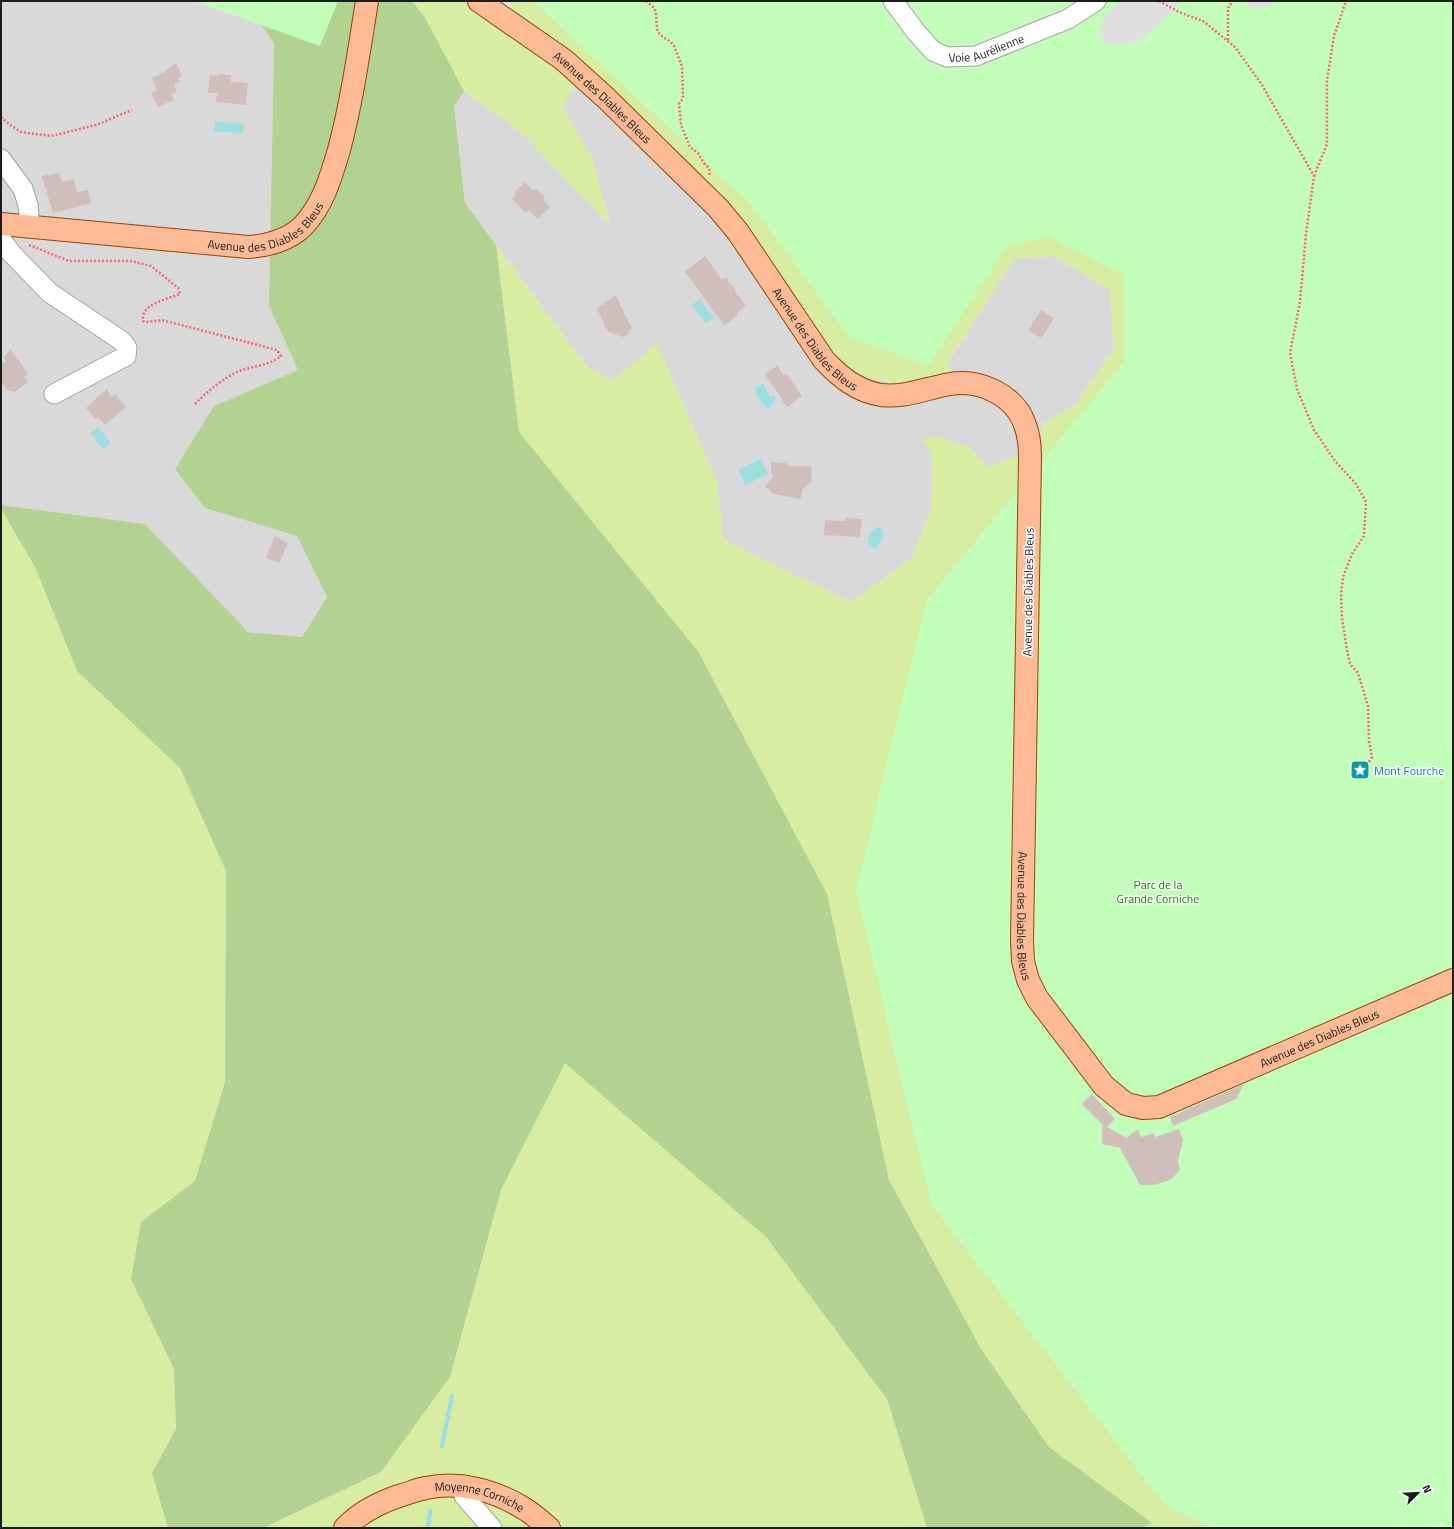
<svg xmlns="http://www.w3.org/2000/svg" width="1454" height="1529" font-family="'Titillium Web',sans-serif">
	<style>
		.residential { fill: #dad9d9 }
		.grass { fill: #d7eea2 }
		.forest { fill: #b2d292 }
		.park { fill: #c2feb9 }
		.parking { fill: #e0e0e0 }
		.water { fill: #9ddfe0 }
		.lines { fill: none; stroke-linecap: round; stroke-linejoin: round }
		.stream { stroke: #9ddfe0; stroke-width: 4.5 }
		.building { fill: #cfbeba }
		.minor-casing { stroke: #a3a3a3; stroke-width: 21 }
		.major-casing { stroke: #944400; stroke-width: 24 }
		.path { stroke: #ff6173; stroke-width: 2.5; stroke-dasharray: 2 2; stroke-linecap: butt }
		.minor { stroke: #fff; stroke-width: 19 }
		.major { stroke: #ffbb95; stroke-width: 22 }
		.labels { text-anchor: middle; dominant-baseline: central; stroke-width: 3; stroke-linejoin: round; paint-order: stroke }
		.street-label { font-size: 12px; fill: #1c1c1c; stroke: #fff }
		.culture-label { font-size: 12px; fill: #0d838f; stroke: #fff; text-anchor: start }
		.park-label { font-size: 12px; fill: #138202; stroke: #fff }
	</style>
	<rect width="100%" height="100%" fill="#efe7e1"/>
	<g class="residential">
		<path d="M1,1H243L274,43L269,306L298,370L214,406L205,508L297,536L327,597L302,637L248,632L145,524L1,505Z"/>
		<path d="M589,66L741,216L786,287L947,364L1015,258L1054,256L1110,290L1114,349L1074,406L1042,424V448L987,467L968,446L923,440L932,455V506L912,558L851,602L723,540L717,481L657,344L612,382L587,367L465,203L454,106L464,91L521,132L610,225L593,160L562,106Z"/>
	</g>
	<g class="grass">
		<path d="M412,1H479L511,9L510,1H1453V1528H1142L1151,1523L1049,1447L981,1349L889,1180L827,894L698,651L519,432L496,245L587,367L612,381L657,344L717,481L723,540L851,602L912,558L932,506V455L922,440L934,436L968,446L987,467L1042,448V424L1074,406L1114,349L1110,290L1054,256L1015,258L947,363L951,373L896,384L870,378L849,368L831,351L786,287L741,216L589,66L562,106L593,160L610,226L521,132L464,91L424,16Z"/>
		<path d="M1,509L35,567L77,671L180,768L226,871L225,1082L195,1181L141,1222L131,1279L174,1369L176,1429L152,1473L168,1528H1Z"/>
		<path d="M565,1062L766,1237L887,1399L927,1528H263L381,1472L450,1377L501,1190Z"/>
	</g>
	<path class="forest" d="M243,1H412L424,16L464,91L454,106L465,203L496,245L519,432L698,651L827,894L889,1180L981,1349L1049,1447L1152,1523L1142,1528H927L887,1399L766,1237L565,1063L501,1190L450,1377L381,1472L263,1528H168L152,1473L176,1429L174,1369L131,1279L141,1222L195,1181L225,1082L226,871L180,768L77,671L35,567L1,509V505L145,524L248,632L302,637L327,597L297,536L205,508L175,469L214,406L298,370L269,306L274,43Z"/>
	<g class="park">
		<path d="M193,1H338L320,46Z"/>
		<path d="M533,1H1453V1528H1210L1165,1505L931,1204L856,890L927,600L1124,362V275L1048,236L1006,247L928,366L849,337L751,204Z"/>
	</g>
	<g class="parking">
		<path d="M1120,1H1181L1178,6L1139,42L1108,45L1100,34L1102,19Z"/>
		<path d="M1245,1H1277L1270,6L1254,10Z"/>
	</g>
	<g class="water">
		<path d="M215,121L244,124L243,134L214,131Z"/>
		<path d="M700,299L714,318L706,323L692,305Z"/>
		<path d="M763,384L770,397L775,396L776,398L769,409C760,402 756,397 755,386Z"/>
		<path d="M98,427L111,443L103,449L90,433Z"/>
		<path d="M761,459L768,474L745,485L738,469Z"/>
		<path d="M879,527L882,529L884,535L877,548L869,547C867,538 869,529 879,527Z"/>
	</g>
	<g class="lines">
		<g class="stream">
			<path d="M442,1446L452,1396"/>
			<path d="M428,1528L430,1511"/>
		</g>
	</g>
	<g class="building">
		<path d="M176,63L182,76L178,78L180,82L174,84L177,92L171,94L174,100L158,107L151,93L157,90L152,78L163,73Z"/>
		<path d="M219,74L231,75V82L248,83L246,105L216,102L217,93H208L210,75L218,76Z"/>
		<path d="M59,173L62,182L74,179L77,192L88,190L91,203L53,213L42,176Z"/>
		<path d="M525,182L532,190H537L545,196L543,199L550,207L538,219L529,210L526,213L512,199L516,195L514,193Z"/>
		<path d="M705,256L721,279L727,277L729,283L735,288V291L746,306L737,313L738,315L724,325L685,272Z"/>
		<path d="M616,296L632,329L628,331L629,334L622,337L607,331L597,308L605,304L604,302Z"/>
		<path d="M1041,310L1054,318L1041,338L1028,330Z"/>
		<path d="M11,350L28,374L24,377L28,382L15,392L7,390L1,381V365L6,361L3,357Z"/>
		<path d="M777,366L784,376L787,374L802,396L787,407L765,374Z"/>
		<path d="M107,389L111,397L115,394L126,407L105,425L98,417L96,419L86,408Z"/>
		<path d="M771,462L786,463L788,466H811L812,481L802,490L801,499L773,494L765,486L773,477L771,469Z"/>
		<path d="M846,518L862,519L860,537L824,535L825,520L845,521Z"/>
		<path d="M275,536L288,543L279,563L266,558Z"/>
		<path d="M1244,1084L1236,1099L1173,1126L1170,1117Z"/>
		<path d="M1092,1094L1115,1119L1107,1127L1127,1138L1138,1129L1141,1137L1154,1133L1155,1137L1179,1129L1183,1140L1178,1161L1180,1170L1170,1180L1154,1185H1140L1120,1148L1102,1144V1125L1104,1126L1082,1104Z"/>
	</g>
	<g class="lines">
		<defs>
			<g id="minor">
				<path id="s1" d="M893,1L916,32L933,51L947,57L976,56L1068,19L1096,1"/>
				<path d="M1,159L23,189L28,205L30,226"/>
				<path d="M1,239L11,253L50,293L122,341L127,348L126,356L54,394"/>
				<path d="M464,1496L492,1528"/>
			</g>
			<g id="major">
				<path id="s2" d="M479,1L564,60L607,99L718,208L738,232L824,360C840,377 857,391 881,395C904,398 927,388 950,384C980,379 1015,395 1025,425C1029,435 1030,446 1030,458L1022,941L1023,961L1028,980L1037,998L1104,1086L1126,1104L1143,1108L1159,1107L1453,980"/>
				<path id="s3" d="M1,224L248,247C267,246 289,240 303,226C323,205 331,177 339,150C352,101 359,51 367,1"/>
				<path id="s4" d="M345,1528C361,1511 380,1502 402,1495C410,1493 418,1489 426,1488C459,1481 494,1490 523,1508C532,1513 541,1521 549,1528"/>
			</g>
		</defs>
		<use href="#minor" class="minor-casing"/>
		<use href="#major" class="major-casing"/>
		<g class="path">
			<path d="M646,1L653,7L656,12L657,29L660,35L671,42L674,46L682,66L683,98L679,104L681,125L690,147L698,153L704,163L709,168L710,176"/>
			<path d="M1159,1L1179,12L1203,21L1235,47L1262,85L1314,176L1306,234L1300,302L1290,353L1297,389L1314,430L1335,461L1356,484L1366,502L1364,536L1352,554L1343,577L1341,594L1342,618L1347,650L1350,664L1358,673L1368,706L1369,741L1372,757L1359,779"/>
			<path d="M1228,40V8L1233,1"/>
			<path d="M1,117L10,125L21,132L51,136L96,125L132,110"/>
			<path d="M1314,176L1327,144V81L1334,36L1346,1"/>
			<path d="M29,245L69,261H131L151,266L178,288L180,294C168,299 140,304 143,321L147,322L162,320L277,350L281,356C269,366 251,366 237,372C221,380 208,391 195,404"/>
		</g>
		<use href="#minor" class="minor"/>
		<use href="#major" class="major"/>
	</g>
	<defs>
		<symbol id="sight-square" viewBox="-11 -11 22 22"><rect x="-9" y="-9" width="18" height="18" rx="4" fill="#0f9aa8" stroke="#fff"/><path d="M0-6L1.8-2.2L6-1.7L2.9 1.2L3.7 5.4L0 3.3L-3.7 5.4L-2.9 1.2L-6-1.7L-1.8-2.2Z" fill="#fff"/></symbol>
	</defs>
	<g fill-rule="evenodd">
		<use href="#sight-square" x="1349" y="759" width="22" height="22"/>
	</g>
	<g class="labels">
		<g class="street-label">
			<text stroke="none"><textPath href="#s1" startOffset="120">Voie Aurélienne</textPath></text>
			<text stroke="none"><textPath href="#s2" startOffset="157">Avenue des Diables Bleus</textPath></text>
			<text stroke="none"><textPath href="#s3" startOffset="272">Avenue des Diables Bleus</textPath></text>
			<text stroke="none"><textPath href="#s2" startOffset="481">Avenue des Diables Bleus</textPath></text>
			<text transform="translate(1028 592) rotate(-89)">Avenue des Diables Bleus</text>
			<text stroke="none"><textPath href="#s2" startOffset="1225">Avenue des Diables Bleus</textPath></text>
			<text stroke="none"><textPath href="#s2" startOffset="1657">Avenue des Diables Bleus</textPath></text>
			<text stroke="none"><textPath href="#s4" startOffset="147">Moyenne Corniche</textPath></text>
		</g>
		<g class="culture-label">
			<text x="1374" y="770">Mont Fourche</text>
		</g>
		<g class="park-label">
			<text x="1158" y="884">Parc de la<tspan x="1158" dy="14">Grande Corniche</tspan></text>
		</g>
	</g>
	<rect width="1454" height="1529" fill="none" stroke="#1c1c1c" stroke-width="4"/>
	<g transform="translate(1418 1493) rotate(66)" stroke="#ffffff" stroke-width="3" paint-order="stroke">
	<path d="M0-3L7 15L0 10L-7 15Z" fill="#1c1c1c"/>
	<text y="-6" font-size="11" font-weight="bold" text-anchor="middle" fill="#1c1c1c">N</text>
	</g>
</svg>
